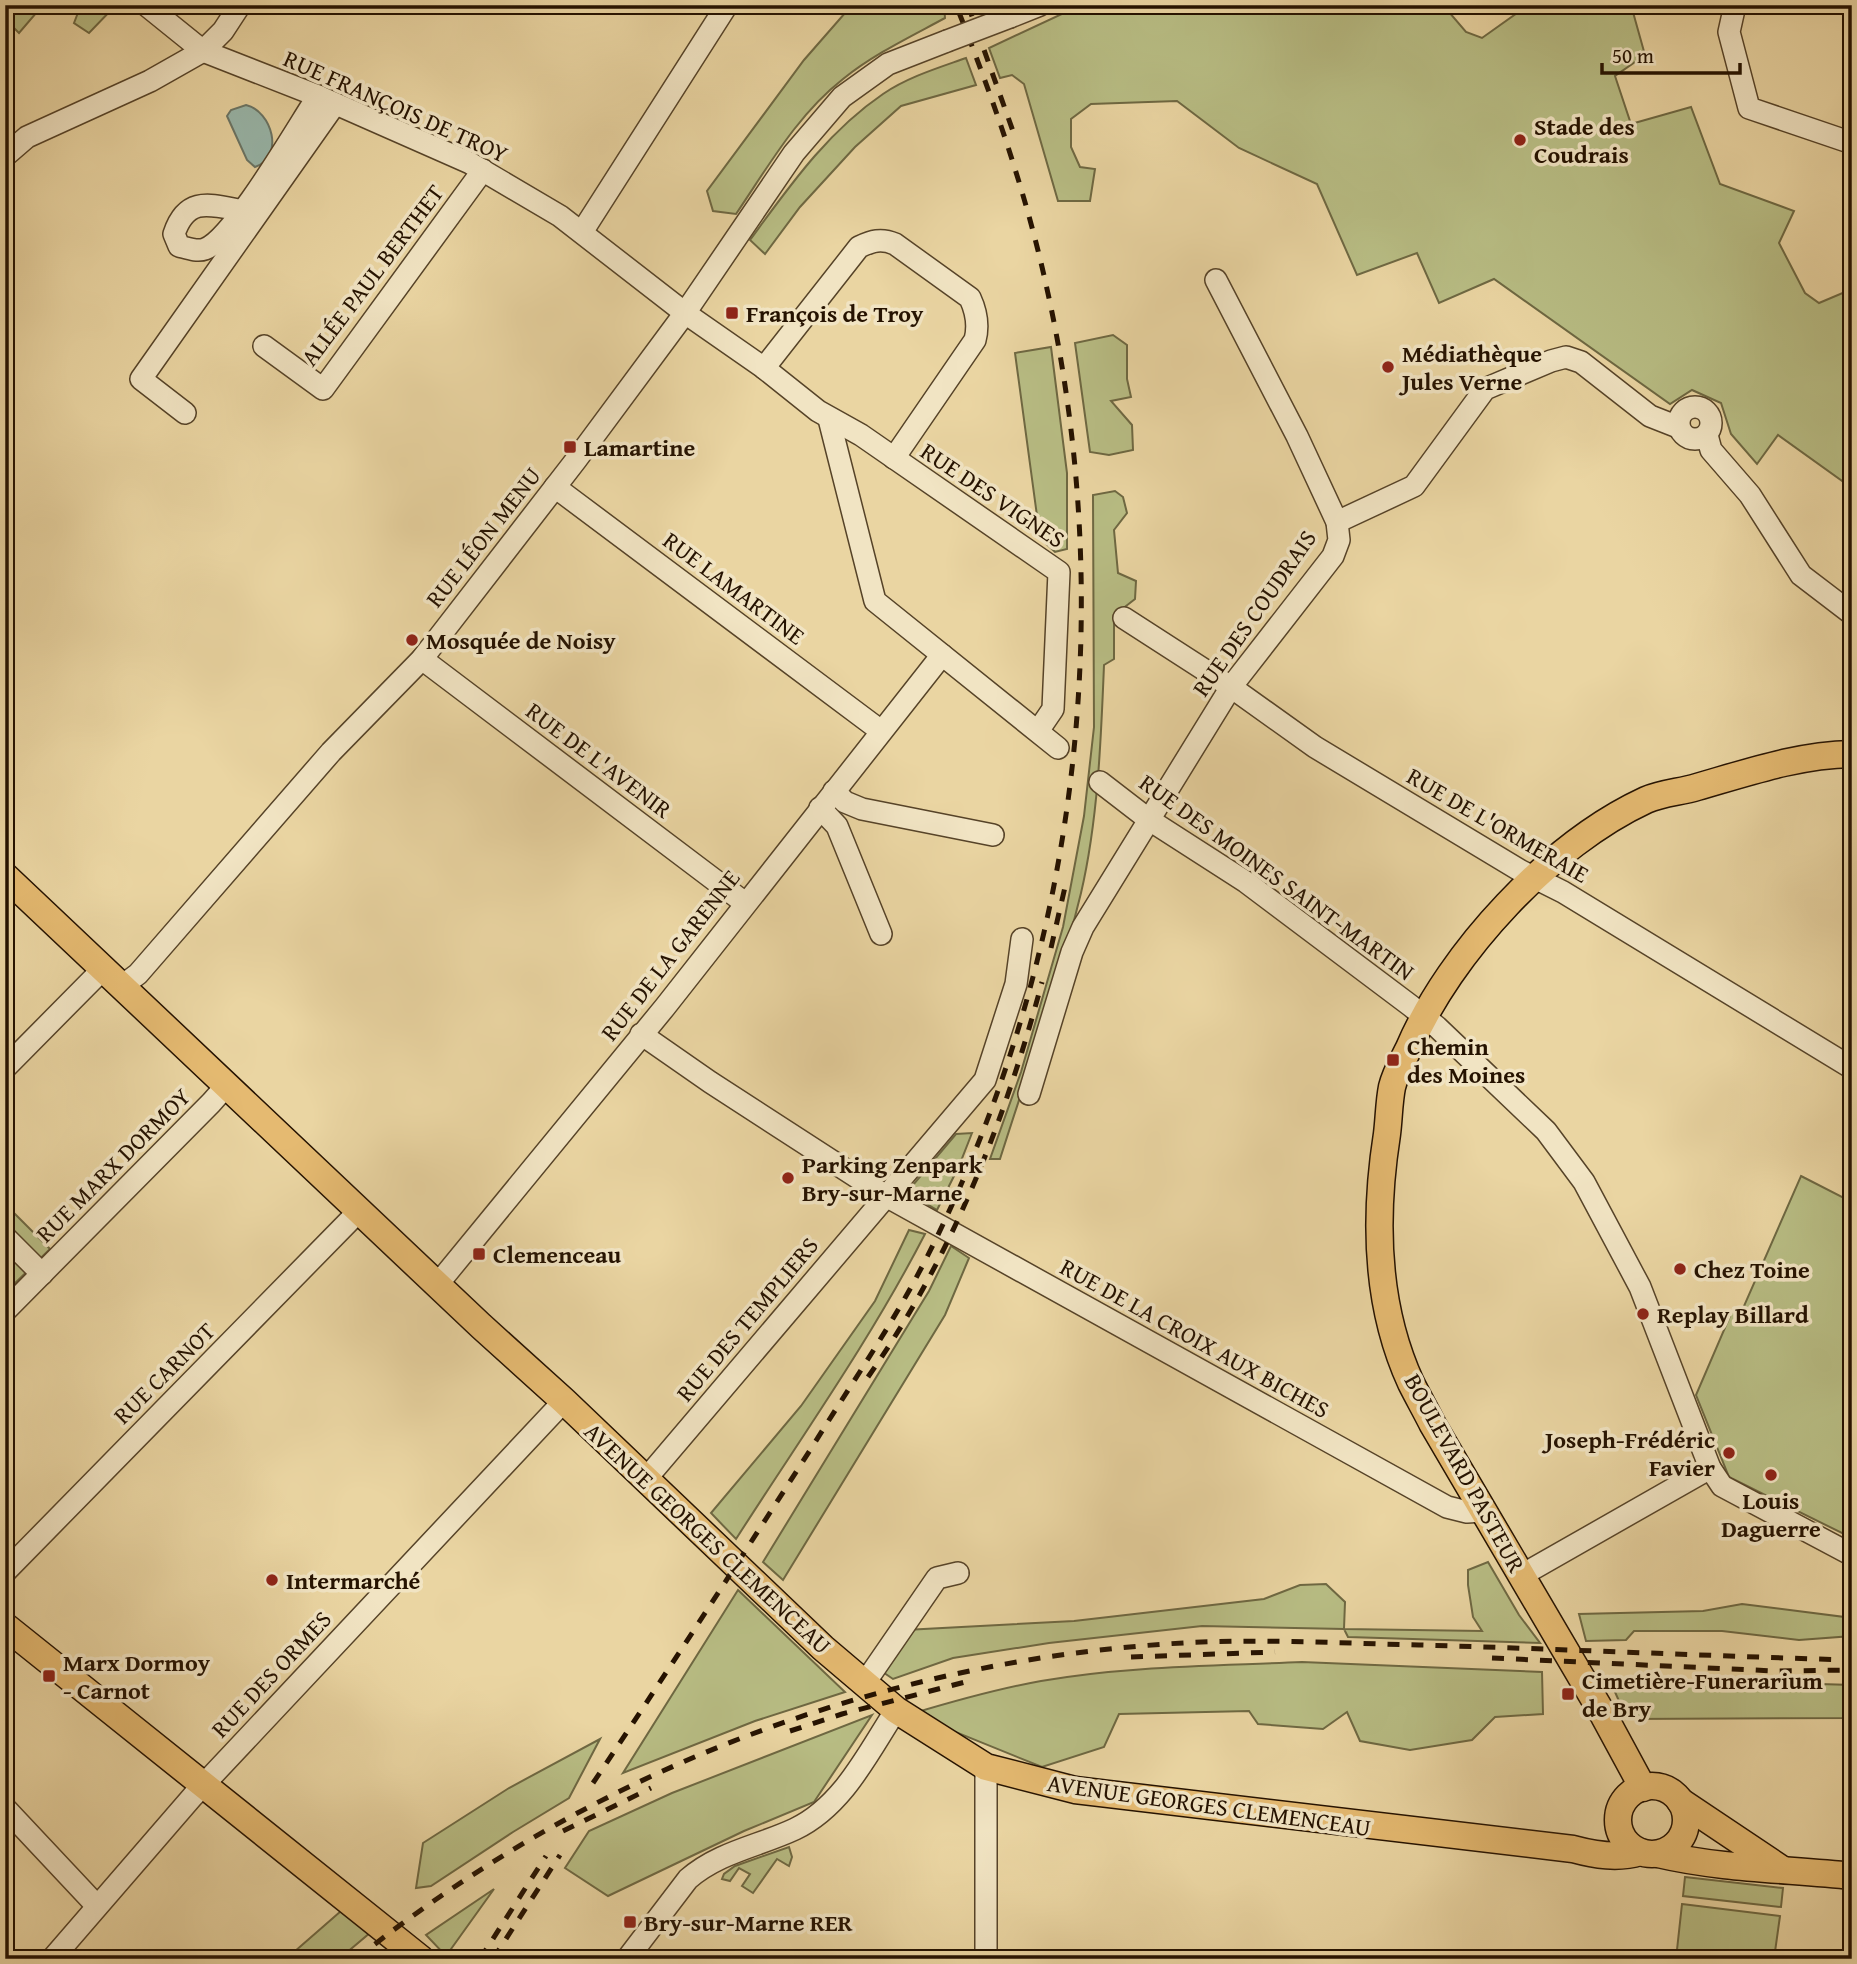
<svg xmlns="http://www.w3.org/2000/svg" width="1857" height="1964" font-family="'Gentium Book Plus',serif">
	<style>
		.green { fill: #b8bd84; stroke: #6e6842; stroke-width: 2 }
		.water { fill: #99b8ac; stroke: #6b7667; stroke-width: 2 }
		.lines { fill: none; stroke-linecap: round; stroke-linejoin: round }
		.minor-casing { stroke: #564328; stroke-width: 24 }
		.major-casing { stroke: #251200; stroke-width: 29 }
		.minor { stroke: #f1e4c3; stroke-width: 21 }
		.major { stroke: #e5ba71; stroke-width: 26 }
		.rail { stroke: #251200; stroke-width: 5; stroke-dasharray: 12 12; stroke-linecap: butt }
		.minor-bridge-casing { stroke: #564328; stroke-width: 24; stroke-linecap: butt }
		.minor-bridge { stroke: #f1e4c3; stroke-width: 21 }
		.poi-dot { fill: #8f2418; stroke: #f1e4c3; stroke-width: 2.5 }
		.labels { text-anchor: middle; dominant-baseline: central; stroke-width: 7; stroke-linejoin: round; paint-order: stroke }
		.street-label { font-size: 24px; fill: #251200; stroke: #f1e4c3 }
		.poi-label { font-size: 24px; font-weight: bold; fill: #251200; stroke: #f1e4c3; text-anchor: start }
	</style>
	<rect width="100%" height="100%" fill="#ead5a2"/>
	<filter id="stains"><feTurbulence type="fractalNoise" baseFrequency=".00286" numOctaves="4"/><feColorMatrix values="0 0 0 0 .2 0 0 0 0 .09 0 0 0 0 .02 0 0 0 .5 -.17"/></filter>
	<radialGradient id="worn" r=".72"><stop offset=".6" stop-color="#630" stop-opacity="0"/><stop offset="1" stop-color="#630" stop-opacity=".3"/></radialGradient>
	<g class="green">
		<path d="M11,5H43L19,33L5,19V14Z"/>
		<path d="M81,5H115V6L89,33L74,23Z"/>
		<path d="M852,5H944L945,18C910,37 874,54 843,79C797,115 768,167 736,214L713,211L707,191L804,60Z"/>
		<path d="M1081,5H1443L1466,32L1482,38L1517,13L1515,5H1631L1645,55L1615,76L1631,124L1691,107L1720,184L1794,211L1779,243L1805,293L1819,303L1852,289V488L1778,435L1757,464L1731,434L1721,403L1692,390L1670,404L1494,279L1439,303L1417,253L1357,275L1317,184L1239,148L1177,101L1091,104L1071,119V147L1080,167L1095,169L1090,201H1058L1024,84L1012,75L1000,78L989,48Z"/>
		<path d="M966,58L976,85L901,106L855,147L800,207L765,254L750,240C789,187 827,132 883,94C908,77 938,68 966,58Z"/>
		<path d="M1113,335L1127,345V379L1131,397L1111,401L1132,425L1133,450L1109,455L1090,452L1075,343Z"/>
		<path d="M1051,347L1067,473V549L1055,552L1040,538L1015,353Z"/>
		<path d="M1115,491L1123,497L1127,513L1114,530L1118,573L1136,581L1135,599L1117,613L1114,623V659L1104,665C1101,740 1098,820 1081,893C1059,983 1028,1071 1000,1159H990L1021,1072L1063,927L1084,816L1094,727L1093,495Z"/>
		<path d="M972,1133L959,1166L937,1210L907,1192L956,1134Z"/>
		<path d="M1801,1176L1852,1202V1538L1729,1477L1696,1395L1733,1309L1741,1313Z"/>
		<path d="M5,1204L50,1249L5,1293Z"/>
		<path d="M909,1230L925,1234C870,1341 800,1439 736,1539L711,1513L801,1406L875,1301Z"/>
		<path d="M951,1246L969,1258L945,1315L783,1580L763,1562L929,1291Z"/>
		<path d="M1488,1562L1519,1615L1540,1643L1348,1637L1344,1629L1202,1626L1049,1643L953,1658L893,1679L877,1668L905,1630L1074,1621L1264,1599L1300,1585L1326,1584L1345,1602L1344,1629L1482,1631L1473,1617L1468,1585V1570Z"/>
		<path d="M738,1590L845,1692L755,1721L623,1773Z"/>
		<path d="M1742,1604L1852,1618V1636L1799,1640L1722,1631H1634L1626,1640L1586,1641L1579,1614L1703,1611Z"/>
		<path d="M1302,1662L1542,1672L1543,1714L1495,1717L1472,1740L1410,1750L1360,1741L1347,1712L1323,1729L1258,1724L1249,1711L1119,1714L1104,1747L1042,1767L911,1714C954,1701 997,1689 1041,1681C1125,1666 1217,1666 1302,1662Z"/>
		<path d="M1657,1679L1852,1685V1718L1627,1719L1611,1683Z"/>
		<path d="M872,1715L814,1802L744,1831L608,1896L565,1868L589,1831L672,1793Z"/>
		<path d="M600,1739L569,1798L513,1832L431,1886L416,1888L423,1843L509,1788Z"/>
		<path d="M789,1847L792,1857L789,1866L777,1859L753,1893L742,1886L750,1874L739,1868L730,1881L722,1879L724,1874L735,1866Z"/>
		<path d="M1685,1877L1783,1888L1781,1907L1683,1896Z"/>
		<path d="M494,1889L446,1956L426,1935Z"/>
		<path d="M1682,1904L1780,1916L1774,1959H1676Z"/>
		<path d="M341,1911L371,1932L339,1959H286Z"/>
	</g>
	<path class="water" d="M246,105C272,111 285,157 255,167L247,160L227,116L231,110Z"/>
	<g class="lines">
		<defs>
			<g id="minor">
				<path d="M146,5L203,51L318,96L470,163L560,216L685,313L764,368L818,411L861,435L1059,572L1053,709L1038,731"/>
				<path d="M1735,5L1729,32L1749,108L1852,143"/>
				<path d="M1010,17L1040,5"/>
				<path d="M5,156L27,137L150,81L203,51L223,31L240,5"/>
				<path d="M244,211C211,205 187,195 174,234L179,246C187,248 197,252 205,249C234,238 298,126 318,96"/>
				<path d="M582,232L727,5"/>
				<path d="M264,346L323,389L483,170"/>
				<path d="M764,368L859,247C872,241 881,238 895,244L970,298C976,311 979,325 975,340L894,458"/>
				<circle cx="1695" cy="423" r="16"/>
				<path d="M185,413L141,379L335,104"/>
				<path d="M829,419L875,601L1058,748"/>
				<path d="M1707,435L1711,450L1750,495L1801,575L1852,614"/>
				<path d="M555,487L881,731"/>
				<path d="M1337,522L1414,486L1485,389L1551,361L1566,357L1581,362L1650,416L1678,427"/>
				<path d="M1124,618L1231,687L1315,747L1521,871L1563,892L1852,1068"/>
				<path d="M422,659L745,903"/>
				<path d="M1100,782L1148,819L1246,882L1411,1006L1437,1027L1546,1131L1584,1182L1640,1287L1710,1468L1722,1486L1852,1555"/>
				<path d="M834,791L845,802L862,809L993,835"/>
				<path d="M820,808L837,826L881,934"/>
				<path d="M122,986L138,974L331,752L422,659L576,460L685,313L794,153L842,97L888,64L947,41"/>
				<path d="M641,1034L710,1082L886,1196L1447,1507L1467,1512L1484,1511"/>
				<path d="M5,1068L103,969"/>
				<path d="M1029,1094L1072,952L1083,927L1231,687L1333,556L1339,540L1337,522L1297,436L1216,280"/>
				<path d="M5,1237L42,1274"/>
				<path d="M437,1285L665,1007L942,655"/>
				<path d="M5,1311L211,1103L227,1085"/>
				<path d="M645,1480L985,1080L1016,984L1022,939"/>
				<path d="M5,1572L359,1211"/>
				<path d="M1522,1575L1710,1468"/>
				<path d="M864,1684L937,1578L958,1573"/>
				<path d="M986,1767V1959"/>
				<path d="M5,1808L97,1906"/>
				<path d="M52,1959L193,1796L564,1401"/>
				<path d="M627,1959L688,1879C719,1852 759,1846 795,1829C843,1806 868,1753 896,1710"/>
			</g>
			<g id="major">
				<path d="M5,876L481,1326L564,1401L823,1648L896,1710L986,1767L1075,1790L1573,1849C1595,1855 1618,1859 1640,1852"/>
				<path d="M5,1626L421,1959"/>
				<circle cx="1652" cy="1820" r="34"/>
				<path d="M1643,1788L1604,1716L1433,1425C1426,1411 1418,1397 1411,1383C1375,1305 1374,1217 1387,1134C1389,1118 1389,1102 1392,1087C1395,1074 1403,1060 1409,1048C1450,952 1551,844 1646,800C1662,793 1681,792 1697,787C1749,772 1798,755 1852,754"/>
				<path d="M1680,1801L1780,1868"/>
				<path d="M1658,1854C1722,1869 1787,1869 1852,1876"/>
			</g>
		</defs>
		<use href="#minor" class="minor-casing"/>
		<use href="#major" class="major-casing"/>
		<use href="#minor" class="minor"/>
		<use href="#major" class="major"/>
		<g class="rail">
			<path d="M968,5L1014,134"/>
			<path d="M1051,948L1065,887"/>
			<path d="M868,1377C951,1259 1005,1121 1042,982"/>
			<path d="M1131,1657L1275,1652"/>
			<path d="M1492,1658L1775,1671L1852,1670"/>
			<path d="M790,1731L842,1714L969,1681"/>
			<path d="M593,1783C668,1671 741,1558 814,1444C853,1381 895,1321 928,1255C1077,959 1119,612 1047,289C1026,192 993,98 956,5"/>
			<path d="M563,1831L651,1788"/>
			<path d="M356,1959C587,1774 872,1664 1166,1644C1250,1638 1335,1643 1419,1645C1563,1649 1707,1656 1852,1660"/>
			<path d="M480,1959L546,1856"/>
			<path d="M493,1959L560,1855"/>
		</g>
		<defs>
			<path id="minor-bridge" d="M947,41L1010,17"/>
		</defs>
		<use href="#minor-bridge" class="minor-bridge-casing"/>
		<use href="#minor-bridge" class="minor-bridge"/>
	</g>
	<g class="poi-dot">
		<circle cx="1520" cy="140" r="7"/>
		<rect x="725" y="306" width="14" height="14" rx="3.5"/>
		<circle cx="1388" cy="367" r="7"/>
		<rect x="563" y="440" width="14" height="14" rx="3.5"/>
		<circle cx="412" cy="640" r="7"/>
		<rect x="1386" y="1053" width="14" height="14" rx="3.5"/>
		<circle cx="788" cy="1178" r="7"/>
		<rect x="472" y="1247" width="14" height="14" rx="3.5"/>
		<circle cx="1680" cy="1269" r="7"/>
		<circle cx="1643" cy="1314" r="7"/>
		<circle cx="1729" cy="1453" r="7"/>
		<circle cx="1771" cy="1475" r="7"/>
		<circle cx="272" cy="1580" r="7"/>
		<rect x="42" y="1669" width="14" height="14" rx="3.5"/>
		<rect x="1561" y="1687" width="14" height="14" rx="3.5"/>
		<rect x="623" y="1915" width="14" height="14" rx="3.5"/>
	</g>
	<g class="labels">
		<g class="street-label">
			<text transform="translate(396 106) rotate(24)">RUE FRANÇOIS DE TROY</text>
			<text transform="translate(372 275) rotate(-53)">ALLÉE PAUL BERTHET</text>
			<text transform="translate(993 495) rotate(34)">RUE DES VIGNES</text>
			<text transform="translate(483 537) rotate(-52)">RUE LÉON MENU</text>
			<text transform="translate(734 588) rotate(37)">RUE LAMARTINE</text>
			<text transform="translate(1254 613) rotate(-55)">RUE DES COUDRAIS</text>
			<text transform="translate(599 760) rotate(37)">RUE DE L'AVENIR</text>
			<text transform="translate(1498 825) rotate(30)">RUE DE L'ORMERAIE</text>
			<text transform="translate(1277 877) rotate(36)">RUE DES MOINES SAINT-MARTIN</text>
			<text transform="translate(670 955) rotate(-52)">RUE DE LA GARENNE</text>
			<text transform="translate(113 1165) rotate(-45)">RUE MARX DORMOY</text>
			<text transform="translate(747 1319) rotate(-50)">RUE DES TEMPLIERS</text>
			<text transform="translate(1195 1338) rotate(29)">RUE DE LA CROIX AUX BICHES</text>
			<text transform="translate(164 1373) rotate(-45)">RUE CARNOT</text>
			<text transform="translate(1465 1473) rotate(61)">BOULEVARD PASTEUR</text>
			<text transform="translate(708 1538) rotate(43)">AVENUE GEORGES CLEMENCEAU</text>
			<text transform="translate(271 1674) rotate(-47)">RUE DES ORMES</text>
			<text transform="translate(1209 1805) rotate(8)">AVENUE GEORGES CLEMENCEAU</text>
		</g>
		<g class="poi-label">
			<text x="1534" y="126">Stade des<tspan x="1534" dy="28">Coudrais</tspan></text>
			<text x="746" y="313">François de Troy</text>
			<text x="1402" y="353">Médiathèque<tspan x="1402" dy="28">Jules Verne</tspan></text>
			<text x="584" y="447">Lamartine</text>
			<text x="426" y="640">Mosquée de Noisy</text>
			<text x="1407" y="1046">Chemin<tspan x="1407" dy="28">des Moines</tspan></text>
			<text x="802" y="1164">Parking Zenpark<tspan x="802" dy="28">Bry-sur-Marne</tspan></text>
			<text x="493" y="1254">Clemenceau</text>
			<text x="1694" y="1269">Chez Toine</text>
			<text x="1657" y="1314">Replay Billard</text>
			<text x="1715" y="1439" text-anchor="end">Joseph-Frédéric<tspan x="1715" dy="28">Favier</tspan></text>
			<text x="1771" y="1500" text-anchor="middle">Louis<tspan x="1771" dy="28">Daguerre</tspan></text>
			<text x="286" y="1580">Intermarché</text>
			<text x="63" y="1662">Marx Dormoy<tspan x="63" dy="28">- Carnot</tspan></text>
			<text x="1582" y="1680">Cimetière-Funerarium<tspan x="1582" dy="28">de Bry</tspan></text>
			<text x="644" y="1922">Bry-sur-Marne RER</text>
		</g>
	</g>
	<rect width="1857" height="1964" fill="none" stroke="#ead5a2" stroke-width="28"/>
	<rect x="7" y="7" width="1843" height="1950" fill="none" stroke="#251200" stroke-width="3.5"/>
	<rect x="14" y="14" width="1829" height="1936" fill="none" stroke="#251200" stroke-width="2"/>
	<path d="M1602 63v10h138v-10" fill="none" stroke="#251200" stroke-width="3.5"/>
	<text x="1612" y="63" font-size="21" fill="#251200" stroke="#f1e4c3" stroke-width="5" paint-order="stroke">50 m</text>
	<rect width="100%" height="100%" filter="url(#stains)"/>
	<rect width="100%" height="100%" fill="url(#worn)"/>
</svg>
